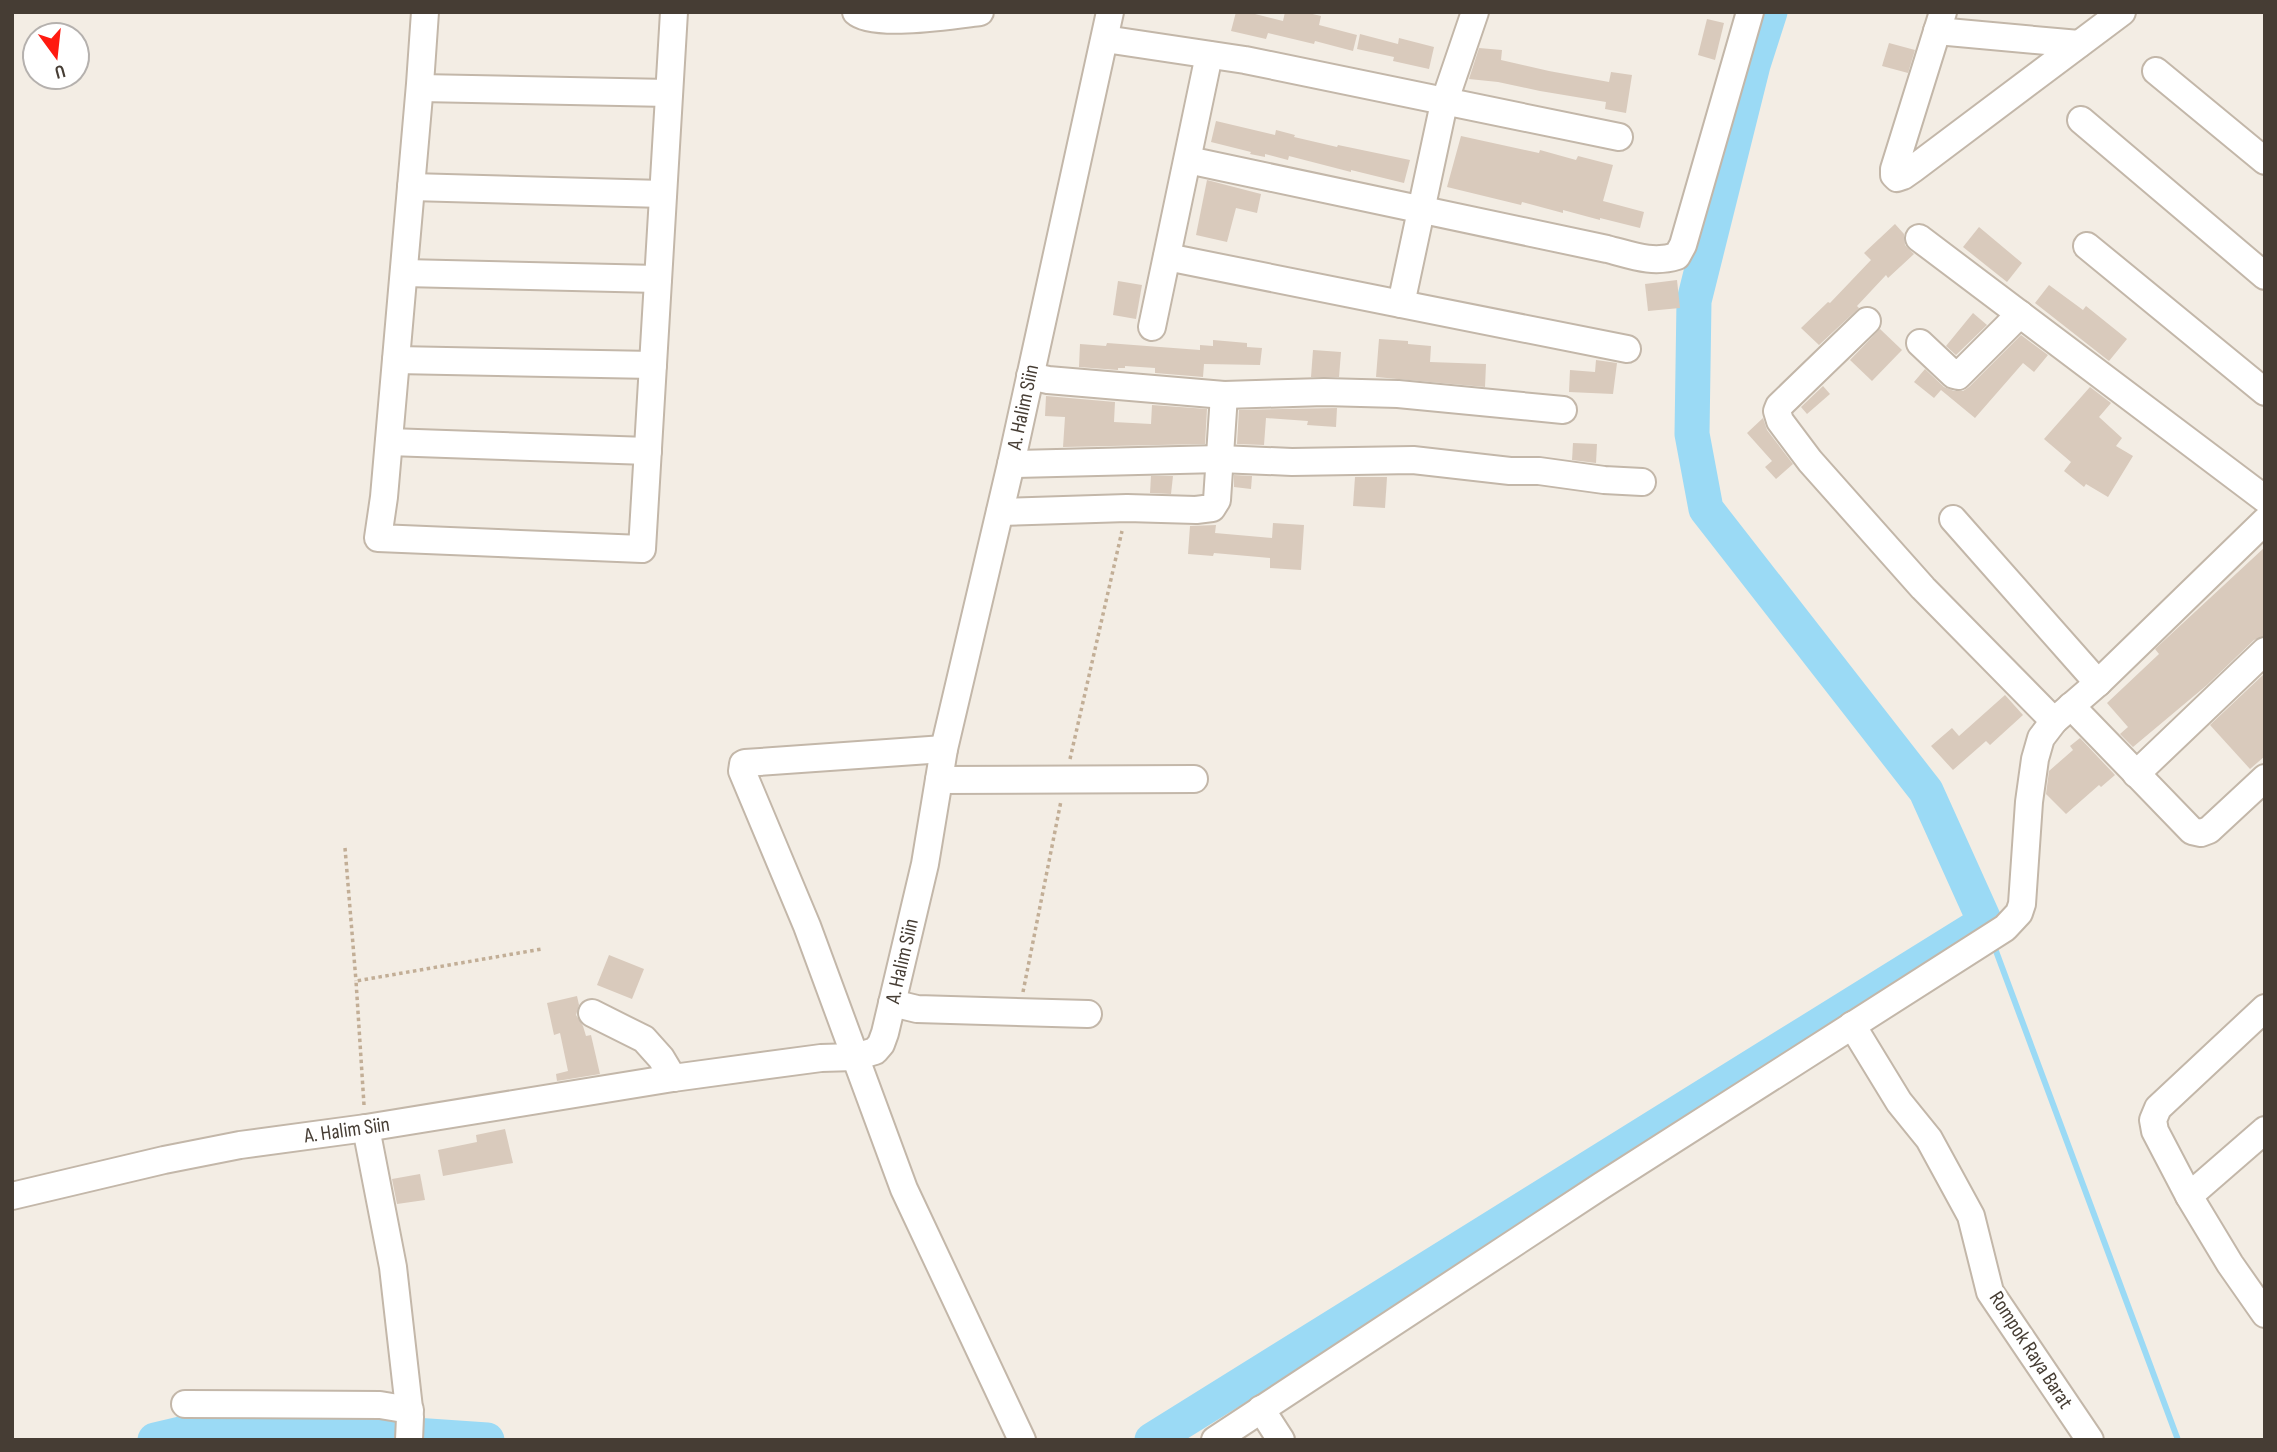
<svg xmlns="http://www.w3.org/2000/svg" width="2277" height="1452" font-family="'Sofia Sans Condensed',sans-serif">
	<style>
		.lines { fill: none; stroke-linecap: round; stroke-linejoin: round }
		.stream { stroke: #9bdaf5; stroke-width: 6 }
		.river { stroke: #9bdaf5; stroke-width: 35 }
		.building { fill: #d9cabc }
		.minor-casing { stroke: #c3b7a9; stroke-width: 30 }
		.path { stroke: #c2ae96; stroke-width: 3.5; stroke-dasharray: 3.5 3.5; stroke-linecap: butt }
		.minor { stroke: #fff; stroke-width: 26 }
		.labels { text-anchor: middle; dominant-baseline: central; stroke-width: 7; stroke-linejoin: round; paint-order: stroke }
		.street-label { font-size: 21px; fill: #463d34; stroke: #fff }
	</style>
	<rect width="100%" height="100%" fill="#f3ede4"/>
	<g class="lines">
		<path class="stream" d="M1993,943L2178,1440"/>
		<g class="river">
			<path d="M155,1440L189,1432L414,1435L487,1440"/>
			<path d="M1152,1440L1985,922L1926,791L1706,509L1692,434L1694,301L1753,65L1770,12"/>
		</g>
	</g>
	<g class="building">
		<path d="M1236,12H1247L1283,21L1285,12H1304L1321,16L1319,25L1357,35L1353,51L1315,41L1314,44L1268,33L1266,39L1231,31Z"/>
		<path d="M1707,19L1724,23L1715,60L1698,55Z"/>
		<path d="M1360,34L1398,44L1399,38L1434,47L1429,69L1393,61L1394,57L1357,49Z"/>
		<path d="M1889,43L1915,50L1908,73L1882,66Z"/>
		<path d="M1479,48L1502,50L1501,60L1549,71L1609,82L1611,72L1632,75L1626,113L1605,109L1606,102L1540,91L1498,82L1469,79Z"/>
		<path d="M1216,121L1275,135L1276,130L1295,135L1294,137L1337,147L1338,145L1410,160L1404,183L1351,170V172L1289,156L1288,160L1265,154V157L1250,154L1251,152L1211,142Z"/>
		<path d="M1461,136L1539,153L1540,150L1576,160L1578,156L1613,165L1603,201L1644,212L1640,228L1600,218V220L1563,210V213L1522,202L1521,205L1447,187Z"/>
		<path d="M1207,180L1261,194L1257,213L1236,208L1227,242L1196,235Z"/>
		<path d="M1895,224L1904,234L1905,245L1914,254L1888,278L1886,275L1857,306L1859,308L1819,345L1801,328L1828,302L1830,303L1871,260L1864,253Z"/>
		<path d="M1979,227L2022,263L2007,282L1963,247Z"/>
		<path d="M1677,280L1680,308L1648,311L1645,284Z"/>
		<path d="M1118,281L1142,285L1136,319L1113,315Z"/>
		<path d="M2049,285L2083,310L2086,306L2127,339L2109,361L2035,303Z"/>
		<path d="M1973,313L1987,325L1956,355L1946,346Z"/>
		<path d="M1880,329L1902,350L1872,381L1850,360Z"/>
		<path d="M2021,335L2048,355L2034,372L2023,363L1975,418L1941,390L1934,398L1914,382L1925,369L1944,387L1954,391H1963L1969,387Z"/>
		<path d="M1379,339L1408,341V344L1431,346L1430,362L1486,364L1485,387L1376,377Z"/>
		<path d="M1213,340L1247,343V347L1262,348L1260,365L1204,364L1203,377L1155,373V368L1125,366V368H1118V370L1079,367L1080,344L1106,346L1107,343L1200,350V345L1213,346Z"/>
		<path d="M1313,350L1341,352L1339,377H1311Z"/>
		<path d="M1596,360L1617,363L1613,394L1569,392L1570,370L1595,372Z"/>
		<path d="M1823,386L1830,394L1807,414L1801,407Z"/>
		<path d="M2090,387L2111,403L2099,417L2122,438L2116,446L2133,456L2108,497L2086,484L2084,487L2064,471L2071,462L2044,439Z"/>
		<path d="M1046,396L1115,402L1114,422L1151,424L1152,405L1207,409L1205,444L1063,447L1065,417L1045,416Z"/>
		<path d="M1337,408L1336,427L1307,425L1308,421L1266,418L1264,445L1237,444L1239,410Z"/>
		<path d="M1763,418L1767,430L1793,464L1776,479L1765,467L1772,461L1747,433Z"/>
		<path d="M1573,443L1597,444L1596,463L1572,460Z"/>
		<path d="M1234,475L1252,476L1251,489L1234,487Z"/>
		<path d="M1151,476H1173L1171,494L1150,493Z"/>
		<path d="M1355,477H1387L1385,508L1353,506Z"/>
		<path d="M1273,523L1304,525L1301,570L1270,568V558L1214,553L1213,556L1188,554L1190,526L1216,525L1215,533L1272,538Z"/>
		<path d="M2265,547V636L2254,640L2207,685L2133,747L2120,734L2128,727L2107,703L2159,654L2155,649Z"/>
		<path d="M2265,673V756L2250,769L2210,725Z"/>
		<path d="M2005,695L2023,715L1990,745L1986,741L1953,770L1931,746L1952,728L1959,736Z"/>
		<path d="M2080,738L2115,775L2101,787L2099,785L2066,814L2046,794L2049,771L2073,750L2070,746Z"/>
		<path d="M609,955L644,969L632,999L597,985Z"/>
		<path d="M577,996L579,1005L576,1015L583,1026L586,1036L591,1035L600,1074L557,1081L556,1074L568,1071L560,1033L554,1035L547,1003Z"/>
		<path d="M505,1129L513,1163L443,1176L438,1150L477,1142L476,1135Z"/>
		<path d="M420,1174L425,1200L397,1204L392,1179Z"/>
	</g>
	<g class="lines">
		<defs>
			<g id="minor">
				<path d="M425,12L420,84L384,497L378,538L642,549L674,12"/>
				<path d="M856,12C873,28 955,15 980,12"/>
				<path d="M1943,12L1894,169V175L1897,178L1903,176L1913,169L2122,12"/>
				<path d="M1937,31L2079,44"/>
				<path d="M1105,39L1245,60L1619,137"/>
				<path d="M2156,71L2265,161"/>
				<path d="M420,88L669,93"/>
				<path d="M2081,120L2265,276"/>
				<path d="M1188,160L1607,249C1631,255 1652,264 1677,256L1683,245L1750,12"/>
				<path d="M411,187L663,194"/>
				<path d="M1919,238L2265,499"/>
				<path d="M2087,246L2265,392"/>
				<path d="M1167,257L1401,304L1444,103L1475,12"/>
				<path d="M404,273L658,279"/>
				<path d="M1401,304L1627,349"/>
				<path d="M1867,321L1779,406L1777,411L1780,421L1810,461L1923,588L2054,721L2098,683L2265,521"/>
				<path d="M1152,327L1209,55"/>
				<path d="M1920,343L1954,375L1958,376L2020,314"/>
				<path d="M396,360L653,365"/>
				<path d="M1030,376L1048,380L1224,395L1324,392L1398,394L1563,410"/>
				<path d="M389,442L648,451"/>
				<path d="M1011,464L1220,459L1292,462L1413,460L1510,471H1539L1604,480L1642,482"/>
				<path d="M1000,512L1127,508L1196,510L1212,508L1217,500L1224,395"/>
				<path d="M1953,519L2098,683"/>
				<path d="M2071,706L2192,831L2201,833L2209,830L2265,778"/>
				<path d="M944,749L745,763L743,764L742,771L807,926L904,1189L1022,1440"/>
				<path d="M2136,774L2265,651"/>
				<path d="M939,780L1194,779"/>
				<path d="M892,1003L917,1009L1088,1014"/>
				<path d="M2265,1008L2158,1108L2153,1120L2155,1131L2189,1196L2230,1264L2265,1314"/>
				<path d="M592,1013L644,1039L661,1058L673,1078"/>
				<path d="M1852,1025L1899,1102L1929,1139L1971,1216L1990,1292L2090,1440"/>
				<path d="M366,1128L393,1267L410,1417L409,1440"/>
				<path d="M12,1196L164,1160L240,1145L366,1128L673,1078L821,1058L855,1057L875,1051L881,1044L885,1033L925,864L944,749L1011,464L1110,12"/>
				<path d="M2189,1196L2265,1130"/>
				<path d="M185,1404L380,1405L410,1410"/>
				<path d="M1261,1409L1281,1440"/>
				<path d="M1215,1440L1601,1186L2005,928L2019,913L2022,904L2029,802L2035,759L2041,738L2054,721"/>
			</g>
		</defs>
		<use href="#minor" class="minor-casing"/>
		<g class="path">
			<path d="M1070,759L1122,531"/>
			<path d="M345,848L356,981"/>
			<path d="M1023,992L1061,801"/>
			<path d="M364,1105L356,981L542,949"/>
		</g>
		<use href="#minor" class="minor"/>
	</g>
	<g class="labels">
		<g class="street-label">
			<text transform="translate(1023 407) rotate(-78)">A. Halim Siin</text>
			<text transform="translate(902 961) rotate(-77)">A. Halim Siin</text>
			<text transform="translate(347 1130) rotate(-8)">A. Halim Siin</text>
			<text transform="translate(2031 1350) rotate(57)">Rompok Raya Barat</text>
		</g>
	</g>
	<rect width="2277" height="1452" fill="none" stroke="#463d34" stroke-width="28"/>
	<g transform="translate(56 56) rotate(165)"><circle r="33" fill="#ffffff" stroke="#b5b1ae" stroke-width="2"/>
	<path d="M0-5L12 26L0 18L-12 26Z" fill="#ff1a10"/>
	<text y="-10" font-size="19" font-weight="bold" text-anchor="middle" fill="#463d34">U</text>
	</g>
</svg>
